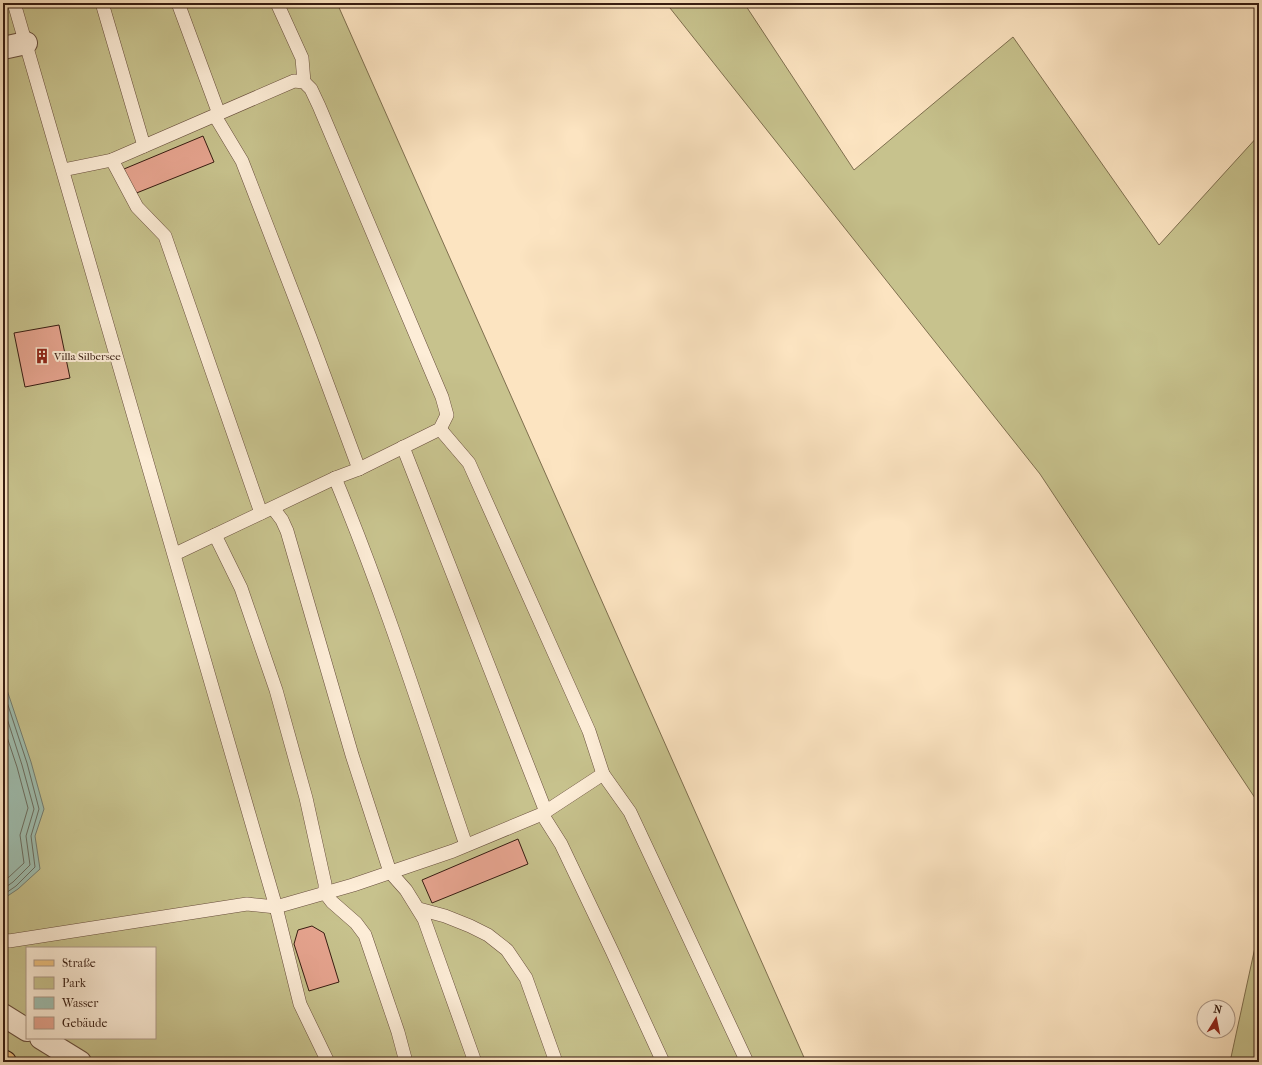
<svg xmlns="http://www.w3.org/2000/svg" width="1262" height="1065" font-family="'IM FELL French Canon',serif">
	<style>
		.green { fill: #c7c28d; stroke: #7f6f4f; fill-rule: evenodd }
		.water { fill: #9fbfb1; stroke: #757e71 }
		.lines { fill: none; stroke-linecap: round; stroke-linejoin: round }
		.shore { stroke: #6b6e61; stroke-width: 1 }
		.building { fill: #e6a48f; stroke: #371c11 }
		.lane-casing { stroke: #684e3d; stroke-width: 14 }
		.street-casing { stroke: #684e3d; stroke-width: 24 }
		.primary-casing { stroke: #371c11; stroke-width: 24 }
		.lane { stroke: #fdedd7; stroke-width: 13 }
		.street { stroke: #fdedd7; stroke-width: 22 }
		.primary { stroke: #eec280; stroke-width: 22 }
		.labels { text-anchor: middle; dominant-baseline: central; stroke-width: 4; stroke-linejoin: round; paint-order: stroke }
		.poi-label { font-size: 11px; fill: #371c11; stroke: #fdedd7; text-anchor: start }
	</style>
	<rect width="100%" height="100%" fill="#fce4c1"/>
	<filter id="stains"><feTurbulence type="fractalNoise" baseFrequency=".005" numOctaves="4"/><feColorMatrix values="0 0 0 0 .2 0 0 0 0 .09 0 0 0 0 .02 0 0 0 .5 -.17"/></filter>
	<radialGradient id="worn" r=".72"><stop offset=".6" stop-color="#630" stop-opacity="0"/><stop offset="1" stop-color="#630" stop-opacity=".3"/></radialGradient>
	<g class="green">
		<path d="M3,3H337L806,1062H3ZM27,948H155V1038H27Z"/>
		<path d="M666,3H744L854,170L1013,37L1159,245L1259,135V804L1040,474Z"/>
		<path d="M1259,929V1062H1230Z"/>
	</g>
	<path class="water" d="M3,678L31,762L44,809L35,836L40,869L18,889L3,899Z"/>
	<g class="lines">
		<g class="shore">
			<path d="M3,690L27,763L39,809L31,836L35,867L16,886L3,895"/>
			<path d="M3,706L22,765L34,809L26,836L30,865L13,882L3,889"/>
			<path d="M3,725L17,767L28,808L20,835L24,863L9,877L3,881"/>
		</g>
	</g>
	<g class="building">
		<path d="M203,136L214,162L134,194L124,169Z"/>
		<path d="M59,325L70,378L25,387L14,333Z"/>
		<path d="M518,839L528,864L432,903L422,880Z"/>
		<path d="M312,926L324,933L339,982L309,991L294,944L298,930Z"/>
	</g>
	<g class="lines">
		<defs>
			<g id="lane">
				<path d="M14,3L276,907L300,1004L328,1062"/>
				<path d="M102,3L144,146"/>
				<path d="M178,3L219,114"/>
				<path d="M277,3L302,58L304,82"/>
				<path d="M215,116L242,161L310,337L359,469"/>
				<path d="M112,160L137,207L165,236L261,513"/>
				<path d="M63,170L112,160L294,81L304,82L311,89L319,106L442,397L447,415L440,429L359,469L335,478L175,554"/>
				<path d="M403,447L546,812"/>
				<path d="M335,478C385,598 424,722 466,845"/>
				<path d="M273,508L282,520L287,531L352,755L390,872L406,890L424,919L475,1062"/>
				<path d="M215,535L241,588L276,690L306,798L325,884V893L332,902L356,923L365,935L398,1032L406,1062"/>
				<path d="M603,774L630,812L747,1062"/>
				<path d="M542,814L561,844L612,951L663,1062"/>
				<path d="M419,909L445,916L470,926L488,935L507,950L526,978L556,1062"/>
				<path d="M3,940L9,941L247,904L276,907L353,885L453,851L542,814L603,774L589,731L469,463L440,429"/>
			</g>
			<g id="street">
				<path d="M3,48L26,43"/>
				<path d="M3,1015L27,1030"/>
				<path d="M41,1038L80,1062"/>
			</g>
			<path id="primary" d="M3,1061L5,1062"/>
		</defs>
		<use href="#lane" class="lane-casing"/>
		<use href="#street" class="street-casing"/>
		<use href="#primary" class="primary-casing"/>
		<use href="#lane" class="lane"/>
		<use href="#street" class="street"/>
		<use href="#primary" class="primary"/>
	</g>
	<defs>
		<symbol id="building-bare" viewBox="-9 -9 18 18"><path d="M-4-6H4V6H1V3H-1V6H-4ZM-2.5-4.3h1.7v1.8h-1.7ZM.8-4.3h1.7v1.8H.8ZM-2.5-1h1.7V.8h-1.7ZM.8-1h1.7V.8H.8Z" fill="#8f2418" stroke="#fdedd7" stroke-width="2.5" paint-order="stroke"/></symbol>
	</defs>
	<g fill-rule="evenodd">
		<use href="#building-bare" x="31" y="345" width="22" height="22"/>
	</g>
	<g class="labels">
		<g class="poi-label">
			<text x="54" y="356">Villa Silbersee</text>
		</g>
	</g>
	<rect width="1262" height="1065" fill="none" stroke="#fce4c1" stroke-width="16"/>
	<rect x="4" y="4" width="1254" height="1057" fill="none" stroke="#371c11" stroke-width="2"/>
	<rect x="8" y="8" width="1246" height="1049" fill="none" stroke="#371c11"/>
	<rect x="26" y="947" width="130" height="92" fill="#fdedd7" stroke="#ae9988"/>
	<rect x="34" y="960" width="20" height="6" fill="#eec280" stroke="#ae9988"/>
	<text x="62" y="967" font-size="12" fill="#371c11">Straße</text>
	<rect x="34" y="977" width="20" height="12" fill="#c7c28d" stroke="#ae9988"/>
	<text x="62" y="987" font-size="12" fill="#371c11">Park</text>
	<rect x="34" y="997" width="20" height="12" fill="#9fbfb1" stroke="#ae9988"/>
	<text x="62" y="1007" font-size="12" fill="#371c11">Wasser</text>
	<rect x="34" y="1017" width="20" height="12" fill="#e6a48f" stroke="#ae9988"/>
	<text x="62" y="1027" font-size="12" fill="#371c11">Gebäude</text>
	<g transform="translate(1216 1019) rotate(10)"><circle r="19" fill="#fdedd7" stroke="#ae9988"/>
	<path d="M0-3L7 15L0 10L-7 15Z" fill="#8f2418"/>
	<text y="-6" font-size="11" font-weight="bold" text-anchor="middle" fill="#371c11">N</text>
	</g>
	<rect width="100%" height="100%" filter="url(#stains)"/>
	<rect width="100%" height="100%" fill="url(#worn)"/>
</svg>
